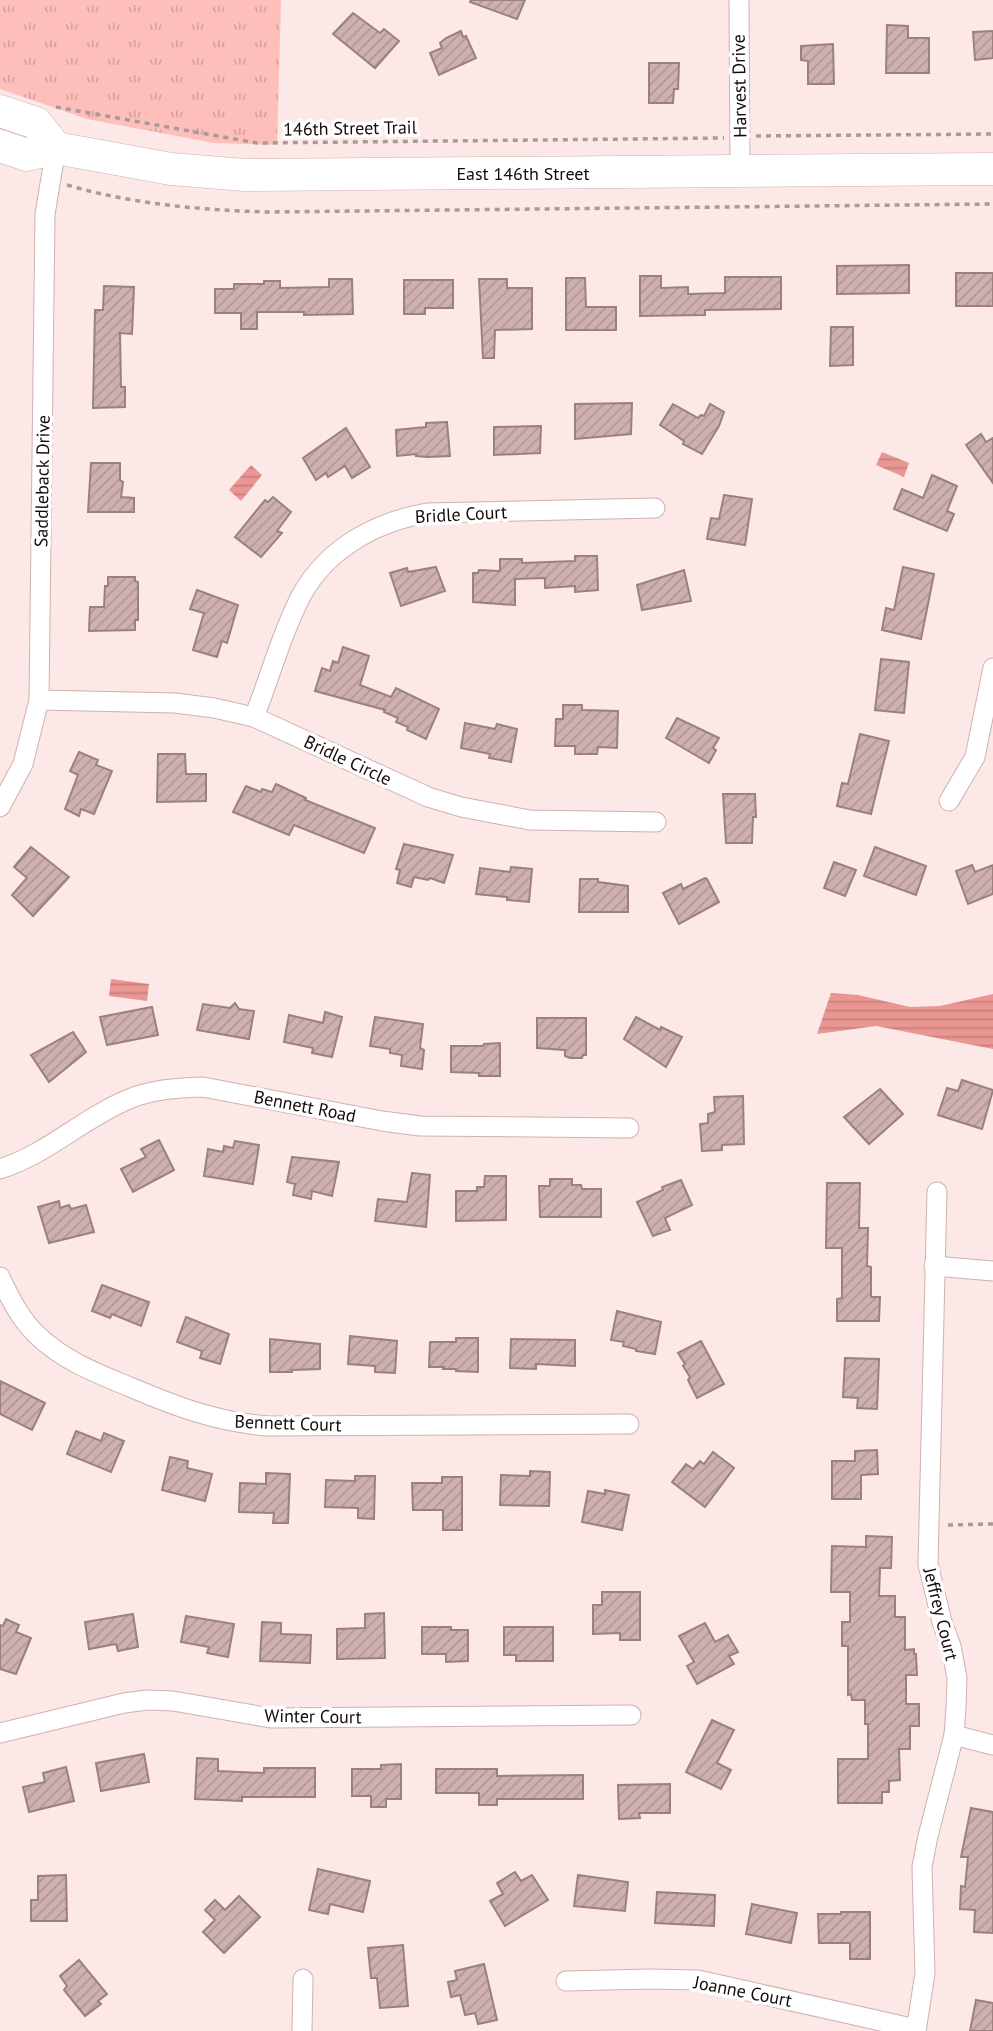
<svg xmlns="http://www.w3.org/2000/svg" width="993" height="2031" font-family="'PT Sans',sans-serif">
	<style>
		.grass { fill: url(#grass-tufts) }
		.water { fill: url(#water-rules) }
		.building { fill: url(#building-hatch); stroke: #9c807e; stroke-width: 2 }
		.lines { fill: none; stroke-linecap: round; stroke-linejoin: round }
		.minor-casing { stroke: #cfb1af; stroke-width: 21 }
		.primary-casing { stroke: #cfb1af; stroke-width: 33 }
		.path { stroke: #a99a99; stroke-width: 3.5; stroke-dasharray: 5 5; stroke-linecap: butt }
		.minor { stroke: #fff; stroke-width: 19 }
		.primary { stroke: #fff; stroke-width: 32 }
		.labels { text-anchor: middle; dominant-baseline: central; stroke-width: 7; stroke-linejoin: round; paint-order: stroke }
		.street-label { font-size: 18px; fill: #140a0a; stroke: #fff }
	</style>
	<defs>
		<pattern id="grass-tufts" width="24" height="20" patternUnits="userSpaceOnUse" patternTransform="scale(1.75)"><rect width="24" height="20" fill="#febeba"/><path d="M3 7l-1-3M5 7V3M7 7l1-3M15 17l-1-3M17 17v-4M19 17l1-3" fill="none" stroke="#d9a29f"/></pattern>
		<pattern id="water-rules" width="6" height="5" patternUnits="userSpaceOnUse" patternTransform="scale(1.75)"><rect width="6" height="5" fill="#ea9692"/><path d="M0 2.5h6" fill="none" stroke="#c8807d"/></pattern>
		<pattern id="building-hatch" width="6" height="6" patternUnits="userSpaceOnUse" patternTransform="scale(1.75)"><rect width="6" height="6" fill="#ceb1af"/><path d="M-1 1l2-2M0 6l6-6M5 7l2-2" fill="none" stroke="#b09795"/></pattern>
	</defs>
	<rect width="100%" height="100%" fill="#fbe8e7"/>
	<path class="grass" d="M0,0H281L277,145L214,143L87,119L0,89Z"/>
	<g class="water">
		<path d="M882,452L909,463L904,477L876,465Z"/>
		<path d="M251,465L262,475L241,501L229,490Z"/>
		<path d="M111,979L149,984L147,1001L109,996Z"/>
		<path d="M831,993L858,995L910,1007L940,1006L993,994V1049L876,1026L817,1034Z"/>
	</g>
	<g class="building">
		<path d="M471,0H525L517,19L470,2Z"/>
		<path d="M353,13L380,33L384,29L399,41L375,68L333,34Z"/>
		<path d="M887,25L908,26V38H929V73H886Z"/>
		<path d="M461,31L463,37L466,36L476,58L439,75L430,53L442,48L440,43L446,38Z"/>
		<path d="M993,31V58L975,60L973,32Z"/>
		<path d="M833,44L834,84H808V61L801,60V46Z"/>
		<path d="M649,63H679L678,89H674L673,103H649Z"/>
		<path d="M909,265V293L837,294V266Z"/>
		<rect x="956" y="273" width="37" height="33"/>
		<path d="M640,276H661V288L688,287V294L725,293V277H781V309L705,310V315L640,316Z"/>
		<path d="M566,278H585L586,307H616V330H566Z"/>
		<path d="M329,279H352L353,314L304,315V312H257V329H241V313H215V289H234V284H264V281H280V288L329,287Z"/>
		<path d="M479,279H507V288H532V329L495,330L494,358H483Z"/>
		<path d="M404,280H453V308H425V314H404Z"/>
		<path d="M104,286L134,287L132,334L120,333L121,387H125V407L93,408L95,310H103Z"/>
		<path d="M831,327H853V365L830,366Z"/>
		<path d="M632,403L631,434L575,439V404Z"/>
		<path d="M673,404L698,418L701,415L704,416L710,404L724,412L719,426L702,454L683,444L684,441L660,425Z"/>
		<path d="M447,422L450,456L428,457L416,456V454L397,456L396,430L426,427V423Z"/>
		<path d="M541,426L540,453L494,455V427Z"/>
		<path d="M346,428L370,467L352,478L345,466L328,477L326,473L316,480L303,458Z"/>
		<path d="M981,434L986,442L993,438V483L966,445Z"/>
		<path d="M91,463H120V480L123,482L121,497L134,498V512H88Z"/>
		<path d="M932,475L957,486L947,511L954,514L947,531L894,509L902,489L923,498Z"/>
		<path d="M724,495L752,499L745,545L707,539L711,518L719,519Z"/>
		<path d="M273,497L291,512L277,531L282,533L261,557L235,537L265,500L268,502Z"/>
		<path d="M575,556H597L598,590L575,592V586L545,588V578L515,579V605L473,602V573H478L479,570L500,571V559H522V563L575,561Z"/>
		<path d="M436,567L445,591L401,606L390,573L407,568L408,572Z"/>
		<path d="M903,567L934,574L921,639L882,630L886,608L894,610Z"/>
		<path d="M684,570L691,601L642,610L637,585Z"/>
		<path d="M108,577H135V581L138,582V620H135V630L89,631L90,607H104L105,586H108Z"/>
		<path d="M197,590L238,605L227,643L222,641L217,657L193,650L204,613L190,609Z"/>
		<path d="M343,647L369,656L360,685L391,697L396,688L439,709L426,739L407,730L408,727L396,722L398,718L384,712L385,710L315,691L322,668L330,671L333,661L338,663Z"/>
		<path d="M881,659L909,662L904,713L875,710Z"/>
		<path d="M563,705H582V710L618,711L617,748L598,747L597,754H575V746H555L556,719H563Z"/>
		<path d="M677,718L719,738L713,748L716,750L709,763L666,738Z"/>
		<path d="M465,723L495,729L497,724L517,729L511,762L489,758L490,754L461,748Z"/>
		<path d="M860,734L889,741L871,814L837,806L842,783L848,784Z"/>
		<path d="M79,752L98,760L96,765L112,771L94,814L81,809L79,816L65,809L78,775L70,771Z"/>
		<path d="M158,754H185L186,774H206V801L157,802Z"/>
		<path d="M276,784L306,798L305,800L375,828L364,853L294,825L289,835L233,812L246,786L261,792L262,789L272,792Z"/>
		<path d="M723,794H755L756,817H753L752,843H726Z"/>
		<path d="M404,844L453,855L444,883L430,878L428,880L414,877L411,887L397,883L400,870L396,869Z"/>
		<path d="M31,847L69,877L33,916L12,895L27,878L14,867Z"/>
		<path d="M875,847L926,866L916,895L864,876Z"/>
		<path d="M834,862L856,870L845,896L824,888Z"/>
		<path d="M972,865L975,872L993,865V894L968,904L956,871Z"/>
		<path d="M511,867L532,869L529,902L507,900V897L476,894L480,868L510,872Z"/>
		<path d="M705,878L707,879L719,902L679,924L663,893L681,884L683,889Z"/>
		<path d="M580,879H598V882L628,886V912H579Z"/>
		<path d="M235,1003L239,1009L254,1011L249,1039L197,1030L203,1004L230,1008Z"/>
		<path d="M152,1007L158,1035L107,1045L100,1017Z"/>
		<path d="M325,1012L342,1017L332,1057L312,1053L313,1048L284,1042L289,1015L323,1023Z"/>
		<path d="M375,1017L423,1024L420,1048L424,1050L422,1069L401,1066L402,1055L390,1053V1049L370,1046Z"/>
		<path d="M636,1017L660,1030L661,1027L682,1037L666,1067L624,1039Z"/>
		<path d="M537,1018H586V1055H583L582,1058H570L565,1056V1050L537,1048Z"/>
		<path d="M73,1032L86,1052L49,1082L31,1055Z"/>
		<path d="M500,1043V1076H479V1073L451,1072V1046H483L484,1044Z"/>
		<path d="M962,1080L993,1090L982,1129L938,1115L947,1088L958,1091Z"/>
		<path d="M880,1089L903,1114L869,1144L844,1117Z"/>
		<path d="M743,1096L744,1144L722,1145V1150L702,1151L700,1124L708,1123V1114L715,1112L714,1097Z"/>
		<path d="M159,1140L174,1170L133,1192L121,1169L146,1157L141,1149Z"/>
		<path d="M235,1141L259,1145L253,1184L204,1176L208,1149L223,1152L224,1146L233,1148Z"/>
		<path d="M292,1157L339,1162L332,1196L312,1191L311,1199L293,1195L295,1184L287,1182Z"/>
		<path d="M412,1173L430,1175L426,1227L375,1221L378,1199L407,1202Z"/>
		<path d="M485,1176H506V1220L456,1221V1191H477V1187H484Z"/>
		<path d="M550,1179H572V1185H581L582,1189H601V1217H540L539,1186H550Z"/>
		<path d="M681,1180L692,1205L665,1218L670,1230L653,1236L637,1202L663,1190L662,1187Z"/>
		<path d="M827,1183H860L859,1228H868L867,1266L871,1267V1297H880L879,1321H837V1299L842,1298V1248H826Z"/>
		<path d="M59,1201L60,1208L69,1205L71,1209L86,1205L94,1232L49,1243L38,1207Z"/>
		<path d="M102,1285L149,1302L141,1326L112,1314L110,1318L92,1311Z"/>
		<path d="M617,1311L661,1322L655,1354L636,1351V1349L623,1346L624,1342L611,1340Z"/>
		<path d="M186,1317L229,1334L220,1364L200,1358L202,1351L177,1342Z"/>
		<path d="M350,1336L397,1341L395,1373L375,1372V1366L348,1364Z"/>
		<path d="M456,1338H478V1372L456,1371V1369H443L444,1367H429L430,1342H456Z"/>
		<path d="M270,1339L320,1344V1369L292,1370V1372H270Z"/>
		<path d="M511,1339L575,1340V1366L536,1364V1369L510,1368Z"/>
		<path d="M701,1341L724,1384L697,1398L688,1380L690,1377L683,1366L685,1364L678,1353Z"/>
		<path d="M845,1358L879,1359L877,1409L857,1408L858,1398L843,1397Z"/>
		<path d="M0,1381L45,1403L32,1430L0,1414Z"/>
		<path d="M76,1431L101,1441L104,1433L124,1441L111,1472L67,1454Z"/>
		<path d="M877,1450L878,1474L861,1475V1499H832V1461H855V1451Z"/>
		<path d="M713,1452L734,1468L705,1507L672,1482L686,1464L693,1469L700,1461L704,1464Z"/>
		<path d="M170,1457L188,1461L187,1468L212,1474L205,1501L162,1490Z"/>
		<path d="M530,1471L550,1472L549,1506L500,1505L501,1475L530,1476Z"/>
		<path d="M266,1473L290,1474L288,1523H273L274,1513L239,1512L240,1483L266,1484Z"/>
		<path d="M355,1476H375L374,1519L358,1518V1508L325,1507L326,1480L355,1481Z"/>
		<path d="M442,1477H462V1530H443V1510H413L412,1483H442Z"/>
		<path d="M605,1490L629,1495L622,1530L582,1522L588,1491L605,1494Z"/>
		<path d="M866,1536L892,1537L891,1568H880L879,1596H895V1617H905V1650L914,1649V1654H916L917,1675H906V1704H919V1726H910V1749H899L900,1780L889,1781V1792H882V1803H838V1759H868V1724H865V1700H852L851,1694L848,1695V1646H842V1622H850V1592H831L832,1546L866,1547Z"/>
		<path d="M602,1592H640V1640H620V1633L593,1634V1605H602Z"/>
		<path d="M384,1613L385,1658L337,1659V1629L365,1628V1614Z"/>
		<path d="M133,1614L138,1647L118,1651L116,1644L89,1649L85,1622Z"/>
		<path d="M186,1616L234,1624L228,1657L207,1653L209,1647L181,1642Z"/>
		<path d="M6,1619L19,1625L16,1632L31,1638L16,1674L0,1669V1625L3,1626Z"/>
		<path d="M262,1622L281,1623V1634L311,1635L310,1663L260,1661Z"/>
		<path d="M705,1623L715,1642L728,1635L738,1652L729,1656L734,1664L697,1684L687,1666L694,1662L679,1636Z"/>
		<path d="M422,1627H451V1630H468V1661L446,1662V1654H422Z"/>
		<path d="M504,1627H553V1661H516V1655H504Z"/>
		<path d="M712,1720L734,1730L717,1763L731,1770L721,1789L686,1772Z"/>
		<path d="M144,1754L149,1782L101,1791L96,1763Z"/>
		<path d="M197,1758L218,1759V1771L264,1773V1768H315V1797H242V1801L195,1799Z"/>
		<path d="M401,1764V1799H386V1807H371V1796H352V1769H381V1765Z"/>
		<path d="M66,1767L74,1801L29,1812L23,1787L45,1782L43,1773Z"/>
		<path d="M436,1769H497V1776L583,1775V1799H497V1805H479V1793H436Z"/>
		<path d="M670,1784V1813H639L640,1818L619,1819L618,1785Z"/>
		<path d="M971,1808L993,1812V1933L974,1932L975,1910L960,1909L961,1886L965,1887L968,1857H961Z"/>
		<path d="M318,1869L370,1881L363,1912L330,1904L328,1914L309,1910Z"/>
		<path d="M515,1872L521,1881L532,1875L548,1900L505,1926L490,1901L503,1894L497,1883Z"/>
		<path d="M66,1875L67,1921H31V1900H38V1876Z"/>
		<path d="M578,1875L628,1882L625,1911L574,1906Z"/>
		<path d="M657,1892L715,1895L714,1926L655,1923Z"/>
		<path d="M239,1896L260,1917L224,1953L203,1932L215,1920L205,1910L215,1900L225,1910Z"/>
		<path d="M752,1904L797,1913L791,1943L746,1934Z"/>
		<path d="M841,1912H870V1959H850V1943H819L818,1914H841Z"/>
		<path d="M403,1945L408,2006L380,2008L377,1978H371L368,1948Z"/>
		<path d="M79,1960L107,1994L98,2001L101,2004L85,2016L64,1990L67,1986L60,1976Z"/>
		<path d="M484,1964L497,2020L478,2024L475,2013L465,2015L460,1995L451,1997L448,1982L457,1980L455,1971Z"/>
		<path d="M976,2000L993,2003V2031H970Z"/>
	</g>
	<g class="lines">
		<defs>
			<g id="minor">
				<path d="M739,0L740,172"/>
				<path d="M39,700L175,703L214,708L254,717L428,797L461,807L530,820L656,822"/>
				<path d="M254,717C270,678 281,634 301,596C327,548 376,522 427,513L655,508"/>
				<path d="M949,801L975,757L993,668"/>
				<path d="M0,807L23,764L39,700L45,214L56,148"/>
				<path d="M0,1169C49,1153 83,1118 129,1099C153,1089 177,1088 203,1087L382,1121L420,1126L629,1128"/>
				<path d="M934,1266L993,1271"/>
				<path d="M0,1277C10,1298 20,1319 37,1335C64,1361 96,1373 130,1387C177,1407 217,1422 268,1426L629,1424"/>
				<path d="M0,1733L124,1703L147,1700L173,1701L271,1718L631,1715"/>
				<path d="M954,1735L993,1745"/>
				<path d="M566,1981L650,1979L698,1980L916,2029"/>
				<path d="M302,2031L303,1979"/>
				<path d="M916,2031L925,1973L922,1867L928,1836L954,1735L956,1707L957,1678L951,1646L942,1622L928,1564L937,1192"/>
			</g>
			<g id="primary">
				<path d="M0,111L36,123L56,148"/>
				<path d="M0,146L27,155L56,148L171,169L245,175L993,169"/>
			</g>
		</defs>
		<use href="#minor" class="minor-casing"/>
		<use href="#primary" class="primary-casing"/>
		<g class="path">
			<path d="M56,107L257,143L724,138"/>
			<path d="M756,136L993,134"/>
			<path d="M67,185C132,204 200,210 268,212L993,204"/>
			<path d="M948,1525L993,1524"/>
		</g>
		<use href="#minor" class="minor"/>
		<use href="#primary" class="primary"/>
	</g>
	<g class="labels">
		<g class="street-label">
			<text transform="translate(739 86) rotate(-91)">Harvest Drive</text>
			<text transform="translate(350 128) rotate(-1)">146th Street Trail</text>
			<text x="523" y="173">East 146th Street</text>
			<text transform="translate(42 481) rotate(-89)">Saddleback Drive</text>
			<text transform="translate(461 514) rotate(-3)">Bridle Court</text>
			<text transform="translate(348 760) rotate(25)">Bridle Circle</text>
			<text transform="translate(305 1106) rotate(11)">Bennett Road</text>
			<text transform="translate(288 1423) rotate(2)">Bennett Court</text>
			<text transform="translate(941 1614) rotate(76)">Jeffrey Court</text>
			<text transform="translate(313 1716) rotate(1)">Winter Court</text>
			<text transform="translate(743 1991) rotate(11)">Joanne Court</text>
		</g>
	</g>
</svg>
